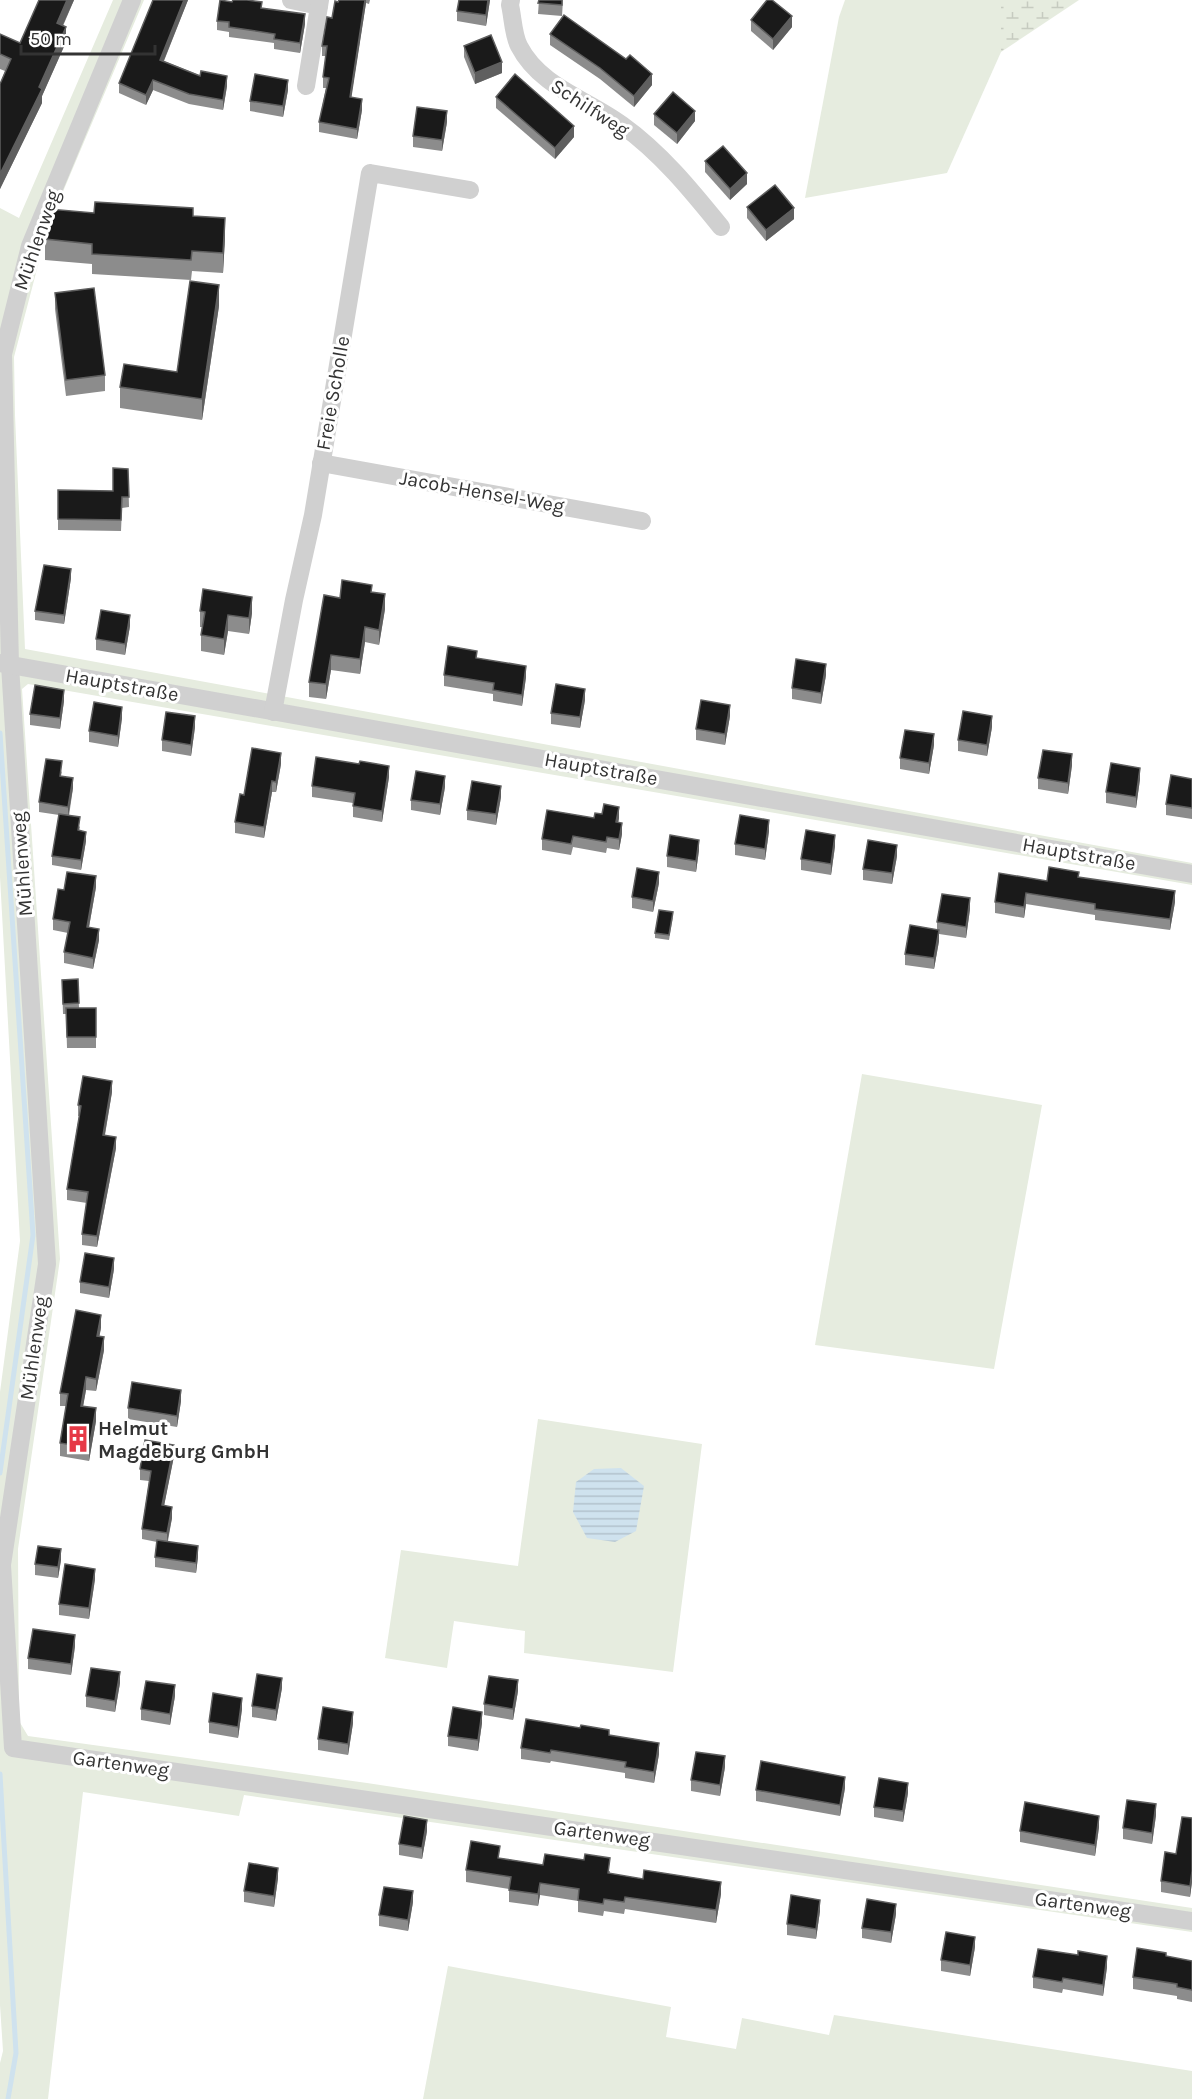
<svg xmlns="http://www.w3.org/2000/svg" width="1192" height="2099" font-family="Karla,sans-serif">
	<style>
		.grass { fill: #e6ecdf }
		.wetland { fill: url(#wetland-marsh) }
		.water { fill: url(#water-rules) }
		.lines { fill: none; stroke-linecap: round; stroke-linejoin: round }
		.stream { stroke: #cfe2ee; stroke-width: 5 }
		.minor { stroke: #d0d0d0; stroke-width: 18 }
		.wall { fill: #8c8c8c }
		.shaded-wall { fill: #5f5f5f }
		.building { fill: #1a1a1a; stroke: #5f5f5f; stroke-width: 1.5 }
		.labels { text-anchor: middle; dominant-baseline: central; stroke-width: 6; stroke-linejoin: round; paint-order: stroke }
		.street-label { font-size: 20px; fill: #333; stroke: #fff }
		.poi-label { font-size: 20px; font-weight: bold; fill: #333; stroke: #fff; text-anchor: start }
	</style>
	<defs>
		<pattern id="wetland-marsh" width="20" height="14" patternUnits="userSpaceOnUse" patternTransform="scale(1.5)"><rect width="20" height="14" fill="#e6ecdf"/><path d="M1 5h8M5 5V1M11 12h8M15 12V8" fill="none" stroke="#c6cbc0"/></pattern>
		<pattern id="water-rules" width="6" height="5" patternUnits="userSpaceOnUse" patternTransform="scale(1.5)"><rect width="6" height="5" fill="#cfe2ee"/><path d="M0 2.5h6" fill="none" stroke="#b2c2cd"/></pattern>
	</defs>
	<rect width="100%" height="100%" fill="#fff"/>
	<g class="grass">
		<path d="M113,0H144L48,227L14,357L15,415L25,649L1192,863V885L28,684L22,689L60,1259L18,1549L19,1721L28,1736L367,1783L1192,1908V1932L244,1795L239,1816L83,1792L48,2099H0V2063L3,2051L0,2005V1392L20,1241L0,877V208L19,218Z"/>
		<path d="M845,0H1001V52L947,173L805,198L839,17Z"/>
		<path d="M862,1074L1042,1105L994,1369L815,1345Z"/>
		<path d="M538,1419L702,1444L673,1672L524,1653L525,1631L454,1621L447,1668L385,1658L401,1550L518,1566Z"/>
		<path d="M448,1966L671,2007L666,2037L736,2049L742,2018L829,2035L834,2015L1192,2071V2099H423Z"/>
	</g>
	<path class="wetland" d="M1001,0H1079L1001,52Z"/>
	<path class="water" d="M621,1468L644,1486L636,1531L615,1542L587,1538L573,1512L576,1482L594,1469Z"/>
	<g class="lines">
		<g class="stream">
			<path d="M0,733L33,1235L0,1473"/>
			<path d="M0,1774L16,2053L8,2099"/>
		</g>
		<g class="minor">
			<path d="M132,0L30,246L3,354L10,665L47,1264L2,1565L13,1748L1192,1921"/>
			<path d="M291,0L319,6"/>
			<path d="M511,0L510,5C513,18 513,34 519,46C540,87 587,99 622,125C661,153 691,190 721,227"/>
			<path d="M306,86L320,0"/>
			<path d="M321,463L642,521"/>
			<path d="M0,663L1192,874"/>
			<path d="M273,712L294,600L313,515L370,173L470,190"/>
		</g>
	</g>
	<g class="wall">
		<path d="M39,0H74L63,26L66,42L42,96V103L0,189V84L5,71L0,69V34L20,43Z"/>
		<path d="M153,0H188L164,61L227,86L223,110L189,104L153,90L146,105L119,93V83Z"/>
		<path d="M339,0H370L369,4L366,3L351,97L362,110L357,139L319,132V122L326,88H323V77L326,56H322V46Z"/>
		<path d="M490,0L486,26L457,21V11Z"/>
		<path d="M539,0H563L562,16L538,14Z"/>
		<path d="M262,8L305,24L300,53L274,49V43L229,37V32L217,30V21Z"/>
		<path d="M751,20L792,27L773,50L751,31Z"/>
		<path d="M550,34L652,85L634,107L600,79L550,45Z"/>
		<path d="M464,46L502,73L475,84L464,57Z"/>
		<path d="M288,90L283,117L250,111V101Z"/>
		<path d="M496,97L574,137L555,159L496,108Z"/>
		<path d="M654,114L695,121L677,144L654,125Z"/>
		<path d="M447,122L442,151L413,147V136Z"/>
		<path d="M705,161L747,184L730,200L705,172Z"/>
		<path d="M747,207L794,219L766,241L747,218Z"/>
		<path d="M94,213L193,216L225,238L223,273L192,271L191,280L92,274V264L45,260V239Z"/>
		<path d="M55,293L105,375V391L66,396L55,309Z"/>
		<path d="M219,306L202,420L120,408V387L177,372Z"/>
		<path d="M128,469L129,507L122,508L121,531L58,530V490L113,491Z"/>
		<path d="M71,578L64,624L35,620V611Z"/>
		<path d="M372,592L385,609L379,645L365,642L360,674L331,670L326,699L309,697V682L340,598Z"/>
		<path d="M200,611L252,613L249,634L228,631L224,655L201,651V635L202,627H200Z"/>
		<path d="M130,626L125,655L96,650V639Z"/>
		<path d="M477,658L526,677L522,706L493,701V694L444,686V675Z"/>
		<path d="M826,675L821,704L792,699V688Z"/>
		<path d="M585,700L580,728L551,724V713Z"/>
		<path d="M64,701L60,729L30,725V714Z"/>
		<path d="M730,716L725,745L696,740V729Z"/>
		<path d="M122,718L118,747L89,742V731Z"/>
		<path d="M195,727L191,756L162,751V740Z"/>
		<path d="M992,727L987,756L958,751V740Z"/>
		<path d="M934,745L929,774L900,769V758Z"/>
		<path d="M281,764L276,792H272L264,838L235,833V822L244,795Z"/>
		<path d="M1072,765L1068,794L1038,789V778Z"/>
		<path d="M62,771L61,776L73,788L69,816L80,827L79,831L86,841L81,870L52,865V856L59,815L39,812V802Z"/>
		<path d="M389,777L382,822L353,817V803L312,797V786Z"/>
		<path d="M1140,779L1136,808L1106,803V792Z"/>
		<path d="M1192,779V819L1166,815V804Z"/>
		<path d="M445,787L440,815L411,810V800Z"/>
		<path d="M501,797L496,825L467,820V810Z"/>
		<path d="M594,818H619L618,823L622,834L619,850L607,848L606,853L573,847L571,855L542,850V839Z"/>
		<path d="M769,831L765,860L735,855V844Z"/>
		<path d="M835,846L831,875L801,870V859Z"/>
		<path d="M699,850L696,872L667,867V856Z"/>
		<path d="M897,856L892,884L863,880V869Z"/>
		<path d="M1079,877L1175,902L1170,930L1095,920V915L1026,904L1024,918L995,913V902L1047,881Z"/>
		<path d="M659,883L653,912L632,908V897Z"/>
		<path d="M96,887L89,927L99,940L93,969L64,963V952L68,933L53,930V919L64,890Z"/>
		<path d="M970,909L966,938L939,934V941L934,969L905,965V954L937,929V922Z"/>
		<path d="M673,917L669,940L655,938V933Z"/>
		<path d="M78,979L79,1008H96V1048H67L66,1014H63L62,980Z"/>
		<path d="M112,1092L105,1135L116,1148L97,1247L82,1245V1234L87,1203L67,1200V1189L79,1116H78V1105Z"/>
		<path d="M114,1269L109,1298L80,1293V1282Z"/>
		<path d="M101,1328L99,1336L104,1350L96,1391L86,1390L83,1406L96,1421L89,1461L60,1456V1443L66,1406H60V1393Z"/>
		<path d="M181,1401L177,1427L128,1419V1408Z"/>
		<path d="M174,1456L164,1506L172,1518L168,1541L198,1557L196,1573L155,1567V1557L157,1542L142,1539V1529L149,1481L140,1480V1469Z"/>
		<path d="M61,1560L58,1578L35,1575V1564Z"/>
		<path d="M95,1579L89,1619L59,1615V1604Z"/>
		<path d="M75,1646L71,1675L28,1669V1658Z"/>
		<path d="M120,1683L115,1712L86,1707V1696Z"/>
		<path d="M282,1688L276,1721L252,1717V1706Z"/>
		<path d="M518,1691L513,1720L484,1715V1704Z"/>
		<path d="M175,1696L170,1725L141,1720V1709Z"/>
		<path d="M242,1709L238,1738L209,1733V1722Z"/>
		<path d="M353,1723L348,1755L318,1750V1739Z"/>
		<path d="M482,1723L478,1751L448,1746V1736Z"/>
		<path d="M609,1735L659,1754L654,1783L625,1778V1773L551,1761L550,1763L521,1759V1748Z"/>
		<path d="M725,1767L720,1796L691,1791V1780Z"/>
		<path d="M845,1788L840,1816L756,1801V1790Z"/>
		<path d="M908,1793L903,1822L874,1817V1807Z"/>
		<path d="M1156,1815L1152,1844L1123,1839V1828Z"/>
		<path d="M1192,1818V1882L1190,1897L1161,1892V1881L1176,1854Z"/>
		<path d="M1099,1827L1095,1856L1020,1842V1831Z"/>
		<path d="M427,1831L422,1859L399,1855V1844Z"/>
		<path d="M500,1858L543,1865L610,1871V1874L721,1894L716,1923L625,1909L624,1914L604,1911L603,1916L578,1912V1901L540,1895L538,1906L509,1902V1889L466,1882V1870Z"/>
		<path d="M278,1878L274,1907L244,1902V1891Z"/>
		<path d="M413,1902L408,1931L379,1926V1915Z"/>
		<path d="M820,1911L816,1939L787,1935V1924Z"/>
		<path d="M896,1914L891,1943L862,1938V1928Z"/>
		<path d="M975,1947L970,1976L941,1971V1960Z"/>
		<path d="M1166,1956L1192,1961V2002L1177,1999V1996L1133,1989V1977Z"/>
		<path d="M1107,1967L1103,1996L1063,1989L1062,1993L1033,1988V1977Z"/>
	</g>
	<g class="shaded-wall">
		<path d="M67,0H74L57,38V23Z"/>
		<path d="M184,0H188L160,70V60Z"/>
		<path d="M365,0H366V3L350,107V97Z"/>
		<path d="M488,0H490L486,26V15Z"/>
		<path d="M305,14V24L300,53V43Z"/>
		<path d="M792,16V27L773,50V39Z"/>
		<path d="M66,27V42L42,96V103L0,189V174Z"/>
		<path d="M502,62V73L475,84V73Z"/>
		<path d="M652,74V85L634,107V96Z"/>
		<path d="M227,76V86L223,110V100Z"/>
		<path d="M153,80V90L146,105V95Z"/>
		<path d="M288,80V90L283,117V106Z"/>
		<path d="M362,99V110L357,139V129Z"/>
		<path d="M447,111V122L442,151V140Z"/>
		<path d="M695,111V121L677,144V133Z"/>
		<path d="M574,126V137L555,159V148Z"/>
		<path d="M747,173V184L730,200V189Z"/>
		<path d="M794,208V219L766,241V230Z"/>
		<path d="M225,218V238L223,273V253Z"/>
		<path d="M219,285V306L202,420V399Z"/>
		<path d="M71,569V578L64,624V615Z"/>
		<path d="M385,594V609L379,645V630Z"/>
		<path d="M252,597V613L249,634V618Z"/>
		<path d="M130,615V626L125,655V644Z"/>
		<path d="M228,615V631L224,655V639Z"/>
		<path d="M365,627V642L360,674V659Z"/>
		<path d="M331,655V670L326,699V684Z"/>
		<path d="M826,664V675L821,704V693Z"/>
		<path d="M526,666V677L522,706V695Z"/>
		<path d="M585,689V700L580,728V717Z"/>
		<path d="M64,690V701L60,729V718Z"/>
		<path d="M730,705V716L725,745V734Z"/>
		<path d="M122,707V718L118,747V736Z"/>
		<path d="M195,716V727L191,756V745Z"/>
		<path d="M992,716V727L987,756V745Z"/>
		<path d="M934,734V745L929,774V763Z"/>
		<path d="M281,753V764L276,792V782Z"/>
		<path d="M1072,754V765L1068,794V783Z"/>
		<path d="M389,766V777L382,822V811Z"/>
		<path d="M1140,768V779L1136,808V797Z"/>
		<path d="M445,776V787L440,815V804Z"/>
		<path d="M73,778V788L68,817V807Z"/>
		<path d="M272,781V792L264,838V827Z"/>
		<path d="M501,786V797L496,825V814Z"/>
		<path d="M619,807V818L616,833V822Z"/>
		<path d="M769,820V831L765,860V849Z"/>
		<path d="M622,823V834L619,850V839Z"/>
		<path d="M86,832V841L81,870V860Z"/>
		<path d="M835,835V846L831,875V864Z"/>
		<path d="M699,840V850L696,872V861Z"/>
		<path d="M897,845V856L892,884V873Z"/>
		<path d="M659,872V883L653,912V901Z"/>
		<path d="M96,876V887L87,938V927Z"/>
		<path d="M1175,891V902L1170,930V919Z"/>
		<path d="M1026,893V904L1024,918V907Z"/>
		<path d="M970,898V909L966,938V927Z"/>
		<path d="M99,929V940L93,969V958Z"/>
		<path d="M939,930V941L934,969V958Z"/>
		<path d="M112,1081V1092L103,1145V1135Z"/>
		<path d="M116,1137V1148L97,1247V1236Z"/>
		<path d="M114,1258V1269L109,1298V1287Z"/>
		<path d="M101,1315V1328L97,1349V1336Z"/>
		<path d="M104,1337V1350L96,1391V1379Z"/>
		<path d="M86,1377V1390L81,1418V1406Z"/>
		<path d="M181,1390V1401L177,1427V1416Z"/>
		<path d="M96,1408V1421L89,1461V1448Z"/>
		<path d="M174,1445V1456L162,1516V1505Z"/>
		<path d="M172,1507V1518L167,1543V1533Z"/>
		<path d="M198,1546V1557L196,1573V1563Z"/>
		<path d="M61,1549V1560L58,1578V1567Z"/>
		<path d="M95,1569V1579L89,1619V1608Z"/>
		<path d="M75,1635V1646L71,1675V1664Z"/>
		<path d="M120,1672V1683L115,1712V1701Z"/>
		<path d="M282,1678V1688L276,1721V1710Z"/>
		<path d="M518,1680V1691L513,1720V1709Z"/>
		<path d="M175,1685V1696L170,1725V1714Z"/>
		<path d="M242,1698V1709L238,1738V1727Z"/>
		<path d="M353,1712V1723L348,1755V1744Z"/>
		<path d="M482,1712V1723L478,1751V1740Z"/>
		<path d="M659,1743V1754L654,1783V1772Z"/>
		<path d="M725,1756V1767L720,1796V1785Z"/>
		<path d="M845,1777V1788L840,1816V1805Z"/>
		<path d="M908,1783V1793L903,1822V1811Z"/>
		<path d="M1156,1804V1815L1152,1844V1833Z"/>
		<path d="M1099,1816V1827L1095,1856V1845Z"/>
		<path d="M427,1820V1831L422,1859V1848Z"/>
		<path d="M278,1868V1878L274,1907V1896Z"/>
		<path d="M1192,1871V1882L1190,1897V1886Z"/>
		<path d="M721,1882V1894L716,1923V1910Z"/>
		<path d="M540,1883V1895L538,1906V1894Z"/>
		<path d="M413,1891V1902L408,1931V1920Z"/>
		<path d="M820,1900V1911L816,1939V1929Z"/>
		<path d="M896,1904V1914L891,1943V1932Z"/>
		<path d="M975,1937V1947L970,1976V1965Z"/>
		<path d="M1107,1956V1967L1103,1996V1985Z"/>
	</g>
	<g class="building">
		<path d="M39,0H67L57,23L66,27L39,87L42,89L0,174V84L11,59L0,54V34L20,43Z"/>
		<path d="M153,0H184L160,60L200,76L201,71L227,76L223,100L189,94L153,80L146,95L119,83Z"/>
		<path d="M220,0L232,2L233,0H247L262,2L261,8L305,14L300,43L274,39L275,34L229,27V22L217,21Z"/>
		<path d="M339,0H365L350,97L362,99L357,129L319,122L329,78L323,77L327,46H322L327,17L332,18L335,1L338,2Z"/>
		<path d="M459,0H488L486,15L457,11Z"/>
		<path d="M539,0H562V5L538,3Z"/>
		<path d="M767,0H772L792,16L773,39L751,20Z"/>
		<path d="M564,15L626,59L630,55L652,74L634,96L600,68L550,34Z"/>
		<path d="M491,35L502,62L475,73L464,46Z"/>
		<path d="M255,74L288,80L283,106L250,101Z"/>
		<path d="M515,74L574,126L555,148L496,97Z"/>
		<path d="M673,92L695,111L677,133L654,114Z"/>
		<path d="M417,107L447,111L442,140L413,136Z"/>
		<path d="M723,146L747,173L730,189L705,161Z"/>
		<path d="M775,185L794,208L766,230L747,207Z"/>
		<path d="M95,202L193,208V216L225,218L223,253L192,251L191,260L92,254V244L45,239L49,209L94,213Z"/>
		<path d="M190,281L219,285L202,399L120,387L124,364L177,372Z"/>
		<path d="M94,288L105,375L66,380L55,293Z"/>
		<path d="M113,468L128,469L129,497H122L121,520L58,519V490L113,491Z"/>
		<path d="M44,565L71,569L64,615L35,611Z"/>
		<path d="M342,580L372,585L371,592L385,594L379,630L365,627L360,659L331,655L326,684L309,682L324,595L340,598Z"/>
		<path d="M203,589L252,597L249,618L228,615L224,639L201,635L205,612L200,611Z"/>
		<path d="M101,610L130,615L125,644L96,639Z"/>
		<path d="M448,646L477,651L476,658L526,666L522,695L493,690L494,683L444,675Z"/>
		<path d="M796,659L826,664L821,693L792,688Z"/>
		<path d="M556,684L585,689L580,717L551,713Z"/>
		<path d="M35,685L64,690L60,718L30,714Z"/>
		<path d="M701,700L730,705L725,734L696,729Z"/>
		<path d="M94,702L122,707L118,736L89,731Z"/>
		<path d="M963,711L992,716L987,745L958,740Z"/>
		<path d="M166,712L195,716L191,745L162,740Z"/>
		<path d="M905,730L934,734L929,763L900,758Z"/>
		<path d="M252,748L281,753L276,782L272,781L264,827L235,822L240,794L244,795Z"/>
		<path d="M1043,750L1072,754L1068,783L1038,778Z"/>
		<path d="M316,757L359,764L360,761L389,766L382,811L353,806L355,793L312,786Z"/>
		<path d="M46,759L62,761L60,776L73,778L68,807L39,802Z"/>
		<path d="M1111,763L1140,768L1136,797L1106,792Z"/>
		<path d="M416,771L445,776L440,804L411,800Z"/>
		<path d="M1171,775L1192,779V808L1166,804Z"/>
		<path d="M472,781L501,786L496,814L467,810Z"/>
		<path d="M604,804L619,807L616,822L622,823L619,839L607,837L606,842L573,836L571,844L542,839L547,810L594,818L595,813L602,814Z"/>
		<path d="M59,814L80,817L78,830L86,832L81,860L52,856Z"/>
		<path d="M740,815L769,820L765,849L735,844Z"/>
		<path d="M806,830L835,835L831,864L801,859Z"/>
		<path d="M670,835L699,840L696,861L667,856Z"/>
		<path d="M868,840L897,845L892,873L863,869Z"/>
		<path d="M1049,867L1079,872L1078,877L1175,891L1170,919L1095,909V904L1026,893L1024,907L995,902L999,873L1047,881Z"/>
		<path d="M637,868L659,872L653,901L632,897Z"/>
		<path d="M67,872L96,876L87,927L99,929L93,958L64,952L70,922L53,919L58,889L64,890Z"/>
		<path d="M942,894L970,898L966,927L937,922Z"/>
		<path d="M659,910L673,912L669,935L655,933Z"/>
		<path d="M910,925L939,930L934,958L905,954Z"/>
		<path d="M78,979L79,1003L63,1004L62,980Z"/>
		<path d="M66,1008H96V1037H67Z"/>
		<path d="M83,1076L112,1081L103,1135L116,1137L97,1236L82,1234L88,1192L67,1189L81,1106L78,1105Z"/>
		<path d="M85,1253L114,1258L109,1287L80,1282Z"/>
		<path d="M76,1310L101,1315L97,1336L104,1337L96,1379L86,1377L81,1406L96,1408L89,1448L60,1443L68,1394L60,1393Z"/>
		<path d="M132,1382L181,1390L177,1416L128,1408Z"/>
		<path d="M145,1440L174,1445L162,1505L172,1507L167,1533L142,1529L151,1471L140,1469Z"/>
		<path d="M157,1540L198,1546L196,1563L155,1557Z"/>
		<path d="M38,1546L61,1549L58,1567L35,1564Z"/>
		<path d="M65,1564L95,1569L89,1608L59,1604Z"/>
		<path d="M33,1629L75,1635L71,1664L28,1658Z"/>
		<path d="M91,1668L120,1672L115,1701L86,1696Z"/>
		<path d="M257,1674L282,1678L276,1710L252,1706Z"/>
		<path d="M489,1676L518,1680L513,1709L484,1704Z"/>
		<path d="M146,1681L175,1685L170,1714L141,1709Z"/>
		<path d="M213,1693L242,1698L238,1727L209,1722Z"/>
		<path d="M323,1707L353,1712L348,1744L318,1739Z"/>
		<path d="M453,1707L482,1712L478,1740L448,1736Z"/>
		<path d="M526,1719L580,1728L581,1725L609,1730V1735L659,1743L654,1772L625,1767L626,1762L551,1750L550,1753L521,1748Z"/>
		<path d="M696,1752L725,1756L720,1785L691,1780Z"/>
		<path d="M761,1761L845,1777L840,1805L756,1790Z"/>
		<path d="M879,1778L908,1783L903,1811L874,1807Z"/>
		<path d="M1127,1800L1156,1804L1152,1833L1123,1828Z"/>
		<path d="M1025,1802L1099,1816L1095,1845L1020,1831Z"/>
		<path d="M404,1816L427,1820L422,1848L399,1844Z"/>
		<path d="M1182,1817L1192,1818V1871L1190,1886L1161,1881L1165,1852L1176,1854Z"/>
		<path d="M471,1841L500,1846L498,1858L543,1865L545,1854L584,1860L585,1854L610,1858L608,1873L643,1879L644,1870L721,1882L716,1910L625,1897L624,1902L604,1899L603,1904L578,1900L579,1889L540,1883L538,1894L509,1890L511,1877L466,1870Z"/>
		<path d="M249,1863L278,1868L274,1896L244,1891Z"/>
		<path d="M384,1887L413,1891L408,1920L379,1915Z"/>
		<path d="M791,1895L820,1900L816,1929L787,1924Z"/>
		<path d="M867,1899L896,1904L891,1932L862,1928Z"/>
		<path d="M946,1932L975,1937L970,1965L941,1960Z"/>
		<path d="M1137,1948L1166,1953V1956L1192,1961V1990L1177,1987V1984L1133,1977Z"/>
		<path d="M1038,1949L1078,1955V1951L1107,1956L1103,1985L1063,1978L1062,1982L1033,1977Z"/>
	</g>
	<defs>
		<symbol id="building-bare" viewBox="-9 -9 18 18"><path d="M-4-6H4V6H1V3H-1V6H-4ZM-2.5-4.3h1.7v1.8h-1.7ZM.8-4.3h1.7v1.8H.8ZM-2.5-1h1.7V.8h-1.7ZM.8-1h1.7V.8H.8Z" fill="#e63946" stroke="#fff" stroke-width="2.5" paint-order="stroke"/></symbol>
	</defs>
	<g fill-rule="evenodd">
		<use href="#building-bare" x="59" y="1420" width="38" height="38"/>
	</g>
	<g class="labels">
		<g class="street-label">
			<text transform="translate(590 108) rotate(33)">Schilfweg</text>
			<text transform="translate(37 240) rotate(-71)">Mühlenweg</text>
			<text transform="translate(333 393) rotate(-80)">Freie Scholle</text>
			<text transform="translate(482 492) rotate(10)">Jacob-Hensel-Weg</text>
			<text transform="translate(122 685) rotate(10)">Hauptstraße</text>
			<text transform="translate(601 769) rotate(10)">Hauptstraße</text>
			<text transform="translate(1079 854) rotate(10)">Hauptstraße</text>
			<text transform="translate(22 864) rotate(-94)">Mühlenweg</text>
			<text transform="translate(34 1348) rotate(-82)">Mühlenweg</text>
			<text transform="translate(121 1764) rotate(8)">Gartenweg</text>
			<text transform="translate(602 1834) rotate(8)">Gartenweg</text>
			<text transform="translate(1083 1905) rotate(8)">Gartenweg</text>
		</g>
		<g class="poi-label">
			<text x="98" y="1428">Helmut<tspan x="98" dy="23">Magdeburg GmbH</tspan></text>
		</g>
	</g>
	<path d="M21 45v9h134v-9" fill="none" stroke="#333333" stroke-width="3"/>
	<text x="30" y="45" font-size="18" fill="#333333" stroke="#ffffff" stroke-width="4.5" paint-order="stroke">50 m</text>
</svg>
